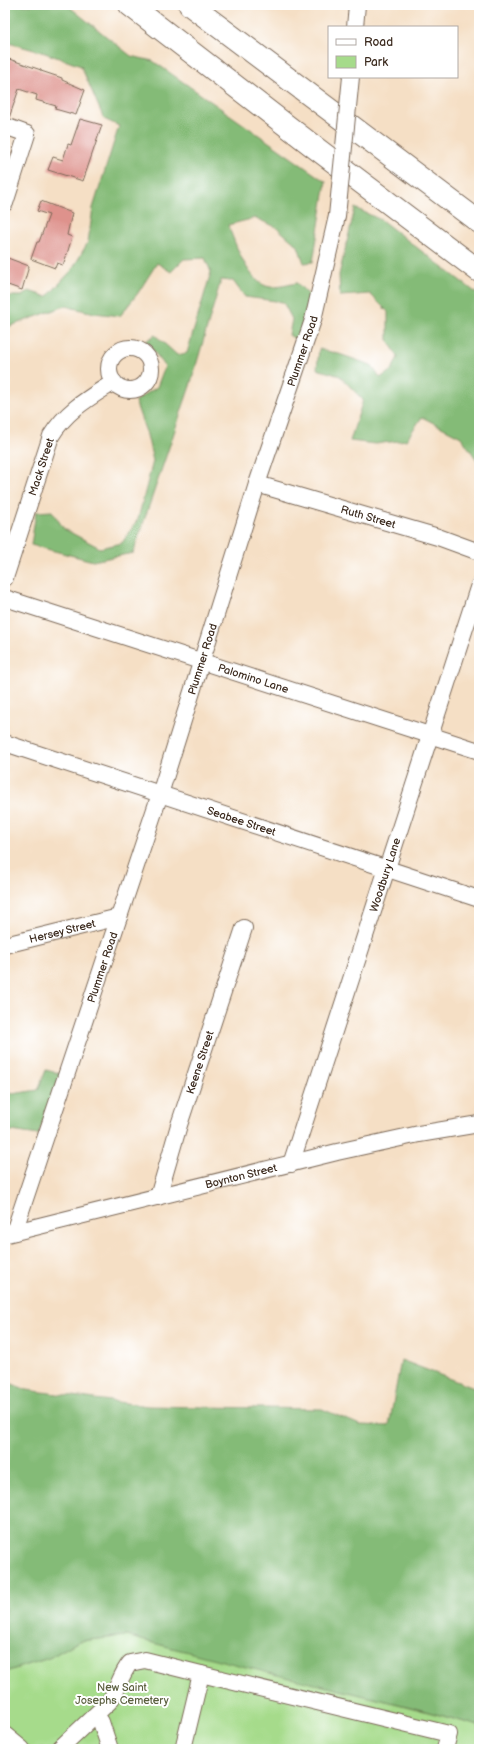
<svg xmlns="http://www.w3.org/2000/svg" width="484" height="1754" font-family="'Balsamiq Sans',sans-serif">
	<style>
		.green { fill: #a6db8b; stroke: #708254 }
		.forest { fill: #84bb77; stroke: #60724a }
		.building { fill: #de928c }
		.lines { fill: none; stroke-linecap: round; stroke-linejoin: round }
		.minor-casing { stroke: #7c6958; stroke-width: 18 }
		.highway-casing { stroke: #7c6958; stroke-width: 24 }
		.minor { stroke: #fff; stroke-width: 16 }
		.highway { stroke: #fff; stroke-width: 22 }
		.minor-bridge-casing { stroke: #7c6958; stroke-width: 18; stroke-linecap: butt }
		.minor-bridge { stroke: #fff; stroke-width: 16 }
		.labels { text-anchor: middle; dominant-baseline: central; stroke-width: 4; stroke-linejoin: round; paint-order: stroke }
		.street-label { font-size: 11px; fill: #3b2a1e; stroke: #fff }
		.park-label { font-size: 11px; fill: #5b5f3f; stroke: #fff }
	</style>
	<rect width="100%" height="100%" fill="#fff"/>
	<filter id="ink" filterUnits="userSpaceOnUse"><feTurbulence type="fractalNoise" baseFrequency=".025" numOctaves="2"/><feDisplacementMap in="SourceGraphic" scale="8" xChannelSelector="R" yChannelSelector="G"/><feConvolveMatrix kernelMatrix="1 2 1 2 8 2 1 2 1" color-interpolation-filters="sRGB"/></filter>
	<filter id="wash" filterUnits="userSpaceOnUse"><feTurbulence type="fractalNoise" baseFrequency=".012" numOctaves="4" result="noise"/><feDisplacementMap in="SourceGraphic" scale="16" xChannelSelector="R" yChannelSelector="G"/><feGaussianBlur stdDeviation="0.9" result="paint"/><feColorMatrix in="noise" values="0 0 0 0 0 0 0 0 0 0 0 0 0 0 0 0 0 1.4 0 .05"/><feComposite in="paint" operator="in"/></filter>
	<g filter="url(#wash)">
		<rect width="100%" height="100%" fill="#f5dfc5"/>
		<path class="green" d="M126,1636C244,1666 362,1693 479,1726V1749H5V1672L49,1658L79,1641Z"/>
		<g class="forest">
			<path d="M5,5H67L131,56L153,61L326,182L313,262L304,263L298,246L276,227L255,218L228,225C235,242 248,284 270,287C276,288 291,284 297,283L310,296L298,341L289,335L292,319L283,302L245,297L233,281L221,280L190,386L133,553L93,561L31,545L36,512L52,511L64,529L100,548L122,543L138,519L153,461L147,435L135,401L157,387L165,366L146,341L155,335L177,355L187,353L211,272L205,258L184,259L171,272L157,263L138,293L120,316L94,313L65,306L5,328V296H22L29,291L47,297L72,270L88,242L93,208L119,126L104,119L81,66L45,53L5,42Z"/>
			<path d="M355,208L381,220L479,295V463L461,437L422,417L406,440L375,444L350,441L363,400L340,376L317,369L319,349L339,354L371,365L380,378L392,370L398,357L388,340V312L370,294L340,296L339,275Z"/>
			<path d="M46,1070L61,1074L38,1135L5,1130V1091L12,1094L38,1090Z"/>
			<path d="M401,1360L479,1390V1726L411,1707L273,1674L126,1636L79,1641L49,1658L5,1672V1381L27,1390L148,1406L322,1409L360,1425L389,1426Z"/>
		</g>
		<g id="blocks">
			<g class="building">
				<path d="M9,59L41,70V71L62,78V80L85,90L76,115L55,109L56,106L36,100L37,95L19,89L9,118L5,117V62L8,63Z"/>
				<path d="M80,119L102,125L83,181L48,170L53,157L63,160L68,144L71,145Z"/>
				<path d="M41,201L72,213L67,235L72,237L67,254L63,265L57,263L55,268L31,259L37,242H39L49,215L37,211Z"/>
				<path d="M5,257L29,266L22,290L5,284Z"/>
			</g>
		</g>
	</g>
	<g filter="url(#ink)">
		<use href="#blocks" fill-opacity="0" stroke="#7c6958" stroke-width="1"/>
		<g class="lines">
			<defs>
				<g id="minor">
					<path d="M355,27L357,5"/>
					<path d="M5,126L27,134L5,203"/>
					<circle cx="130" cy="369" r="21"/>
					<path id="s1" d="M257,484L438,537L479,552"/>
					<path id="s2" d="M5,578L51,436C67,410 89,398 114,382"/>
					<path id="s3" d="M5,598L479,751"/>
					<path id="s4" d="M5,743L479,899"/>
					<path id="s5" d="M5,945L119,917"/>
					<path id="s6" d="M291,1164L479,585"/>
					<path id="s7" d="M158,1197L179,1125L244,928"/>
					<path id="s8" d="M14,1232L160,794L257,484L313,320L337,216"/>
					<path id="s9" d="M7,1234L337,1152L419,1134L479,1124"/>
					<path d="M96,1715L101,1722L110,1749"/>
					<path d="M5,1735L22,1749"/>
					<path d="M59,1749L109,1702C118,1690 120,1675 130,1663L145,1660L201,1674"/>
					<path d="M183,1749L201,1674L449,1734L445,1749"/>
				</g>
				<g id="highway">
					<path d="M130,5L313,146L479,271"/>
					<path d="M190,5L479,222"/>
				</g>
			</defs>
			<use href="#minor" class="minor-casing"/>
			<use href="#highway" class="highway-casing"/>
			<use href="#minor" class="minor"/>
			<use href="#highway" class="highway"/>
			<defs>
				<path id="minor-bridge" d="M337,216L351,77"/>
			</defs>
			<use href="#minor-bridge" class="minor-bridge-casing"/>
			<use href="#minor-bridge" class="minor-bridge"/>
		</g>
	</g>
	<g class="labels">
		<g class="street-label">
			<text stroke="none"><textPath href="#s8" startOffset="927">Plummer Road</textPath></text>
			<text stroke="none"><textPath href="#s2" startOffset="117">Mack Street</textPath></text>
			<text stroke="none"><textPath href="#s1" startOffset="116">Ruth Street</textPath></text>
			<text stroke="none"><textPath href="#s8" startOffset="603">Plummer Road</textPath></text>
			<text stroke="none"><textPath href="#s3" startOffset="261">Palomino Lane</textPath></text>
			<text stroke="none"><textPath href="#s4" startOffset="249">Seabee Street</textPath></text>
			<text stroke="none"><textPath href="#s6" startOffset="304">Woodbury Lane</textPath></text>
			<text stroke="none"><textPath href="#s5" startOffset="59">Hersey Street</textPath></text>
			<text stroke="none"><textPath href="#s8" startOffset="279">Plummer Road</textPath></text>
			<text stroke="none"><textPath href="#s7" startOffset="141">Keene Street</textPath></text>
			<text stroke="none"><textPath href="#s9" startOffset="241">Boynton Street</textPath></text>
		</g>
		<g class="park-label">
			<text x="122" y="1687">New Saint<tspan x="122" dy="13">Josephs Cemetery</tspan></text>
		</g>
	</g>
	<rect width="484" height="1754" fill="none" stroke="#fff" stroke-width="20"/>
	<rect x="328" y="26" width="130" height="52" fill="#ffffff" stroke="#b1aaa5"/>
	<rect x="336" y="39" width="20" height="6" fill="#ffffff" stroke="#b1aaa5"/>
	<text x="364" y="46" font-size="12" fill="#3b2a1e">Road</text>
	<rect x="336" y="56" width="20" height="12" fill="#a6db8b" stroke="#b1aaa5"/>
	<text x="364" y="66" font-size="12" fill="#3b2a1e">Park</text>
</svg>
